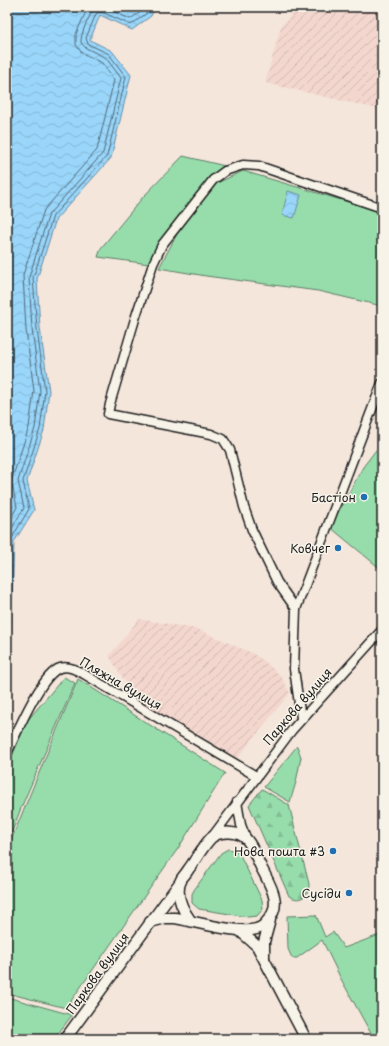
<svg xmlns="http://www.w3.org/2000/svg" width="389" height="1046" font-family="'Playpen Sans',sans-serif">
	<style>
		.industrial { fill: url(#industrial-furrows) }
		.green { fill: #97ddab; stroke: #5a7c64 }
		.forest { fill: url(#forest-firs); stroke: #5a7c64 }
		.water { fill: url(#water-waves); stroke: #678ca1 }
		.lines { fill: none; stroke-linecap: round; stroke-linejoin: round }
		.shore { stroke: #4e6675; stroke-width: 1 }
		.minor-casing { stroke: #1c1c1c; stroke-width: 11 }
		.tertiary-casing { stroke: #1c1c1c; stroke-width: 13 }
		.minor { stroke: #f7f3e8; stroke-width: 8 }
		.tertiary { stroke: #f7f3e8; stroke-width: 10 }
		.poi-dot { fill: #1f6fb2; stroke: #f7f3e8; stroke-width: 1.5 }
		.labels { text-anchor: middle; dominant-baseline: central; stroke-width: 3; stroke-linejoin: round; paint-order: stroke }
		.poi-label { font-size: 12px; fill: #1c1c1c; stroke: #f7f3e8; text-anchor: end }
		.street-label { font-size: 12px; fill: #1c1c1c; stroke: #f7f3e8 }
	</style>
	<defs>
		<pattern id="industrial-furrows" width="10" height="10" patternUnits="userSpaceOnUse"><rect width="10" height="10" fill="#f3d7ce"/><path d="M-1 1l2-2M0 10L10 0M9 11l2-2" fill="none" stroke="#d0b8b0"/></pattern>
		<pattern id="forest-firs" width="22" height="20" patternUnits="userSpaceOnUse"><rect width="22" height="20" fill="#97ddab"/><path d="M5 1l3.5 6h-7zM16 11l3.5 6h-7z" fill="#82bd93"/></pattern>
		<pattern id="water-waves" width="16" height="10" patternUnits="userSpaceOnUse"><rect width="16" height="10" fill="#99d6fa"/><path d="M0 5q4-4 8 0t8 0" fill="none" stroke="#83b7d6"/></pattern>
	</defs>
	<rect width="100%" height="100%" fill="#f5e6dc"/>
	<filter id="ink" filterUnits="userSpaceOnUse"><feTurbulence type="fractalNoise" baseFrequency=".025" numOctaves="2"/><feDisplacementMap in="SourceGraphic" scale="8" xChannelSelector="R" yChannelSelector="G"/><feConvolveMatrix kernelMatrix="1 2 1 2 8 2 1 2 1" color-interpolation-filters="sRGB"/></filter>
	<g filter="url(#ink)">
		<g class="industrial">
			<path d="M298,7H382V110L265,83L281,26Z"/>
			<path d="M139,619L197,629L252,653L263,660L281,676L290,693L237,759L144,705L135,698L109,656Z"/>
		</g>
		<g class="green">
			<path d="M183,156L225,166L190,203L170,228L149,264L98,257L101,248L143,197Z"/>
			<path d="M243,171L382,212V306L318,291L206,276L159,268L177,234L215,184Z"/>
			<path d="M382,442V570L330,527L363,467Z"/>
			<path d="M64,677L75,683L21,808L7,845L8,766L27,721Z"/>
			<path d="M78,679L225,773L179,847L66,1008L7,993V850Z"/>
			<path d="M297,746L301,757L296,782L290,802L264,787Z"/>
			<path d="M228,849L237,851L240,855L262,900L263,909L257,916L248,917L199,909L192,903V894L194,890L221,853Z"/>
			<path d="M316,915L325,937L333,932L344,948L382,934V1039H374L341,979L322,940L297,958H292L288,949L287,916Z"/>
			<path d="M7,997L72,1015L54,1039H7Z"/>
		</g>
		<path class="forest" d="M262,789L289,805L309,884C309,896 300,903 289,896L249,805Z"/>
		<g class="water">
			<path d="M7,7H155L151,16L132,30L100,15L90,40L112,51L131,75L111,158L56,219L37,279L40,328L49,391L44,430L27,481L34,510L14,542L11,632L7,638Z"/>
			<path d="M288,191L301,195L294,218L282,215Z"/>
		</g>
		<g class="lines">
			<g class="shore">
				<path d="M104,7L130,19L144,10L145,7"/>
				<path d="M7,525L17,507L12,484V479L29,427L34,391L26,330L23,275L44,210L97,150L114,80L102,63L82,53L76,45V34L88,7"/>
				<path d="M7,536L24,508L18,481L35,428L40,391L32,329L29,277L49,214L103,153L121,78L106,58L86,48L81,43C80,35 90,11 97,7"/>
				<path d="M7,631L10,541L29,509L23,481L40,429L45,391L37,329L33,278L53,216L107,156L126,77L109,54L88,44L86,38L96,14L98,12H102L131,25L147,13L151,7"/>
			</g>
			<defs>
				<g id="minor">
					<path d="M296,609L277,582L252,530L244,507L230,450L223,439L211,434L108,414L110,404L135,319L153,264L162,245L213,180L225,171L243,165L259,166L382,208"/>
					<path d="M301,718L294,669L296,609L382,383"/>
					<path d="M7,753C16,735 41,674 60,668C70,665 80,672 89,677L256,776"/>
					<path d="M237,802L241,825L247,840"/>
					<path d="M212,837L292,730L382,630"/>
				</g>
				<g id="tertiary">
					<path d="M150,922L165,918H175C194,921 246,937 261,927C264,926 266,922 268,920C284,903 268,882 260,865C256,857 253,847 247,840C240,831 220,830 211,838C203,846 195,861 188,870C186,874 182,877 181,880C175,894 182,909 190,920"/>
					<path d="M240,931L257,946L306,1039"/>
					<path d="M264,957V942L270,920"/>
					<path d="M65,1039L181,881"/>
				</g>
			</defs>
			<use href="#minor" class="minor-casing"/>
			<use href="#tertiary" class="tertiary-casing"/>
			<use href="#minor" class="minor"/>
			<use href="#tertiary" class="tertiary"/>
		</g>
	</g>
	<g class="poi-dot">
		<circle cx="364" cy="497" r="4"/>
		<circle cx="338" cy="548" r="4"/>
		<circle cx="333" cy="851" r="4"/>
		<circle cx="349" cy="893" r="4"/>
	</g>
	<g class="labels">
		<g class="poi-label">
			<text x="356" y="497">Бастіон</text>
			<text x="330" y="548">Ковчег</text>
			<text x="325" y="851">Нова пошта #3</text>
			<text x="341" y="893">Сусіди</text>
		</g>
		<g class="street-label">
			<text transform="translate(121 683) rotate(30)">Пляжна вулиця</text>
			<text transform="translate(297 706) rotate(-49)">Паркова вулиця</text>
			<text transform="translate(97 973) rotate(-54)">Паркова вулиця</text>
		</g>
	</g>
	<rect width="389" height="1046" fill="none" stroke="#f7f3e8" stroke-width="24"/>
	<rect x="12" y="12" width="365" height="1022" fill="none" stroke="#1c1c1c" stroke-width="1.5" filter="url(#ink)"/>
</svg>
